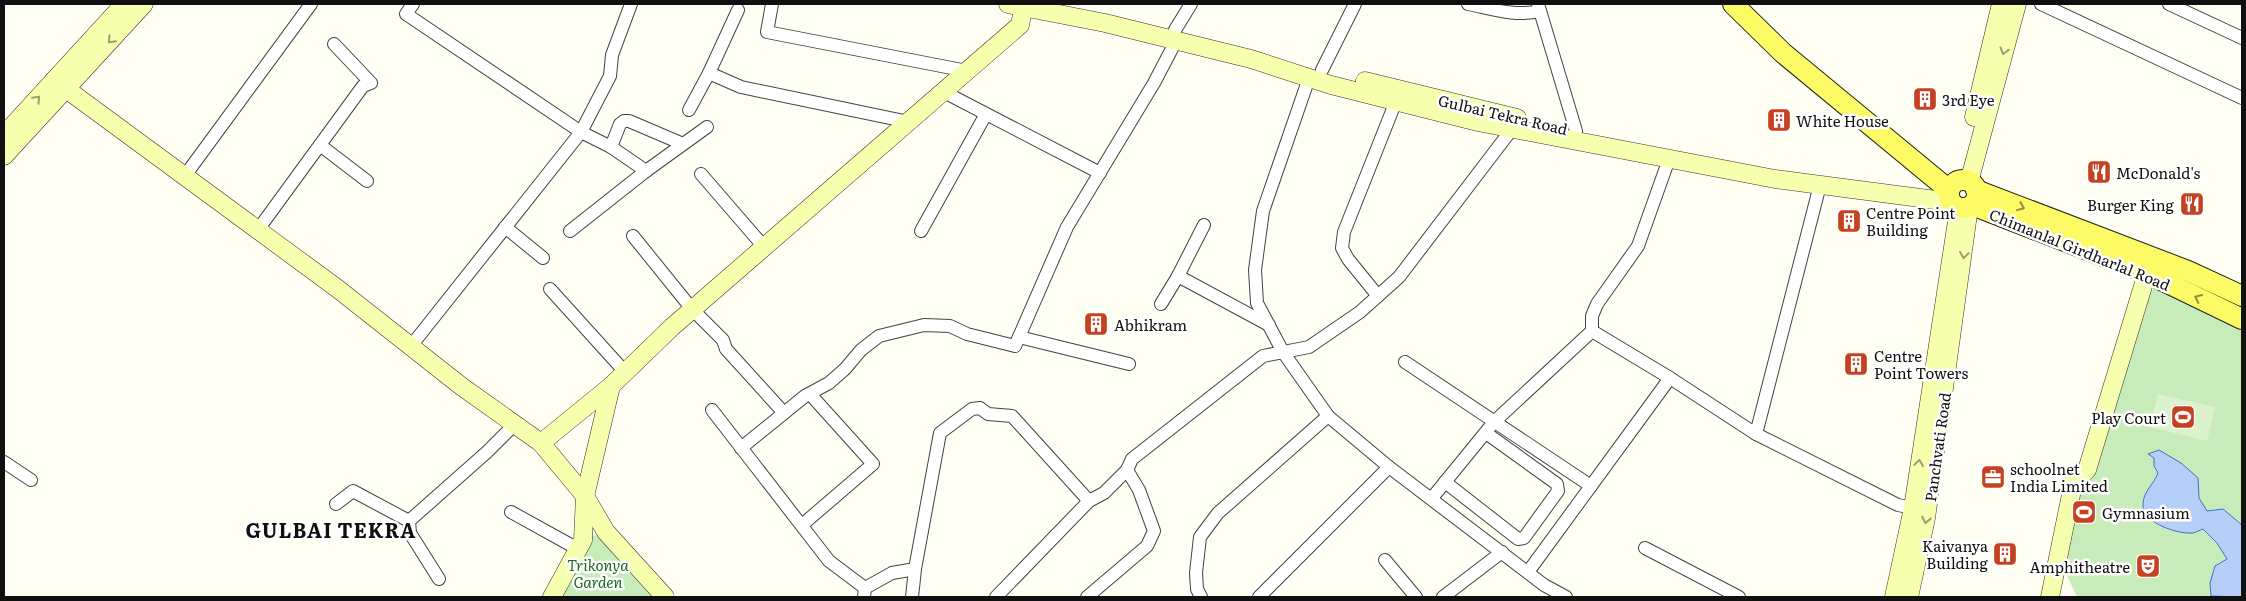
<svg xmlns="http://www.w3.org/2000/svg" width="2246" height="601" font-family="Literata,serif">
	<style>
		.green { fill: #c8ebba }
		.pitch { fill: #dcf2cc }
		.water { fill: #b5cff8; stroke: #3a71d2 }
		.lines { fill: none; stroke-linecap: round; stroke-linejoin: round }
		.street-casing { stroke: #434343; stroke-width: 14 }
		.secondary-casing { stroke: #323232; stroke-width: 19 }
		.primary-casing { stroke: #212121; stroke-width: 22 }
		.street { stroke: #fff; stroke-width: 12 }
		.secondary { stroke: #f5ffad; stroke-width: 18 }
		.primary { stroke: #fcfb65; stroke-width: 20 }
		.oneway { stroke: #999f6e }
		.oneway2 { stroke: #92913f }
		.labels { text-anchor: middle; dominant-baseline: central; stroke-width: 5; stroke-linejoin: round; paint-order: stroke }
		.poi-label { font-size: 15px; fill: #101010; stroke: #fff; text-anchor: start }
		.street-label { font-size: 15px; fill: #101010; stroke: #fff }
		.park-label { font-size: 15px; font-style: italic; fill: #1d6b1f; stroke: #fff }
		.district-label { font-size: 20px; font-weight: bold; letter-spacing: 1px; fill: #101010; stroke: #fff }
	</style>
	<rect width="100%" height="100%" fill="#fefff2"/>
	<g class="green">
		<path d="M2156,286L2242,328V597H2077L2064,569L2080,486L2089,485L2093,464L2144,300Z"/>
		<path d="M597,534L657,597H556L587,539Z"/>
	</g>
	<path class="pitch" d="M2158,394L2215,407L2207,441L2150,427Z"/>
	<path class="water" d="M2159,450L2181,463L2198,478L2199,498L2207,511L2223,509L2242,525V597L2211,596L2210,583L2215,566L2227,559L2217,543L2203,529C2200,530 2195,533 2192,533C2177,534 2142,523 2143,504C2143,492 2154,484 2158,473L2154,466V458L2148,454Z"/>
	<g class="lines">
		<defs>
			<g id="street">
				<path d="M413,4L406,14L581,132L611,147L646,171L570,231"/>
				<path d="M772,4L767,32L967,71"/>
				<path d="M1468,4C1493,9 1515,17 1540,11"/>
				<path d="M1538,4L1576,131"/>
				<path d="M2041,4L2242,98"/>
				<path d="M2169,4L2242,38"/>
				<path d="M738,10L709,73L741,87L909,122"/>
				<path d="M1175,30L1191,4"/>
				<path d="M1322,70L1355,4"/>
				<path d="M1309,78L1263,211L1255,270L1257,303L1283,352L1328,416L1389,467L1544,585L1566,597"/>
				<path d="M944,92L1100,173"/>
				<path d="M689,110L709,73"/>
				<path d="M320,145L367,181"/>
				<path d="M611,147L620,124L624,121H629L683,144"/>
				<path d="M646,171L707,127"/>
				<path d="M701,174L764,247"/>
				<path d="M184,177L311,4"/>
				<path d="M505,227L543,258"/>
				<path d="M257,231L363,86L371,83L334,44"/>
				<path d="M921,231L986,114"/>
				<path d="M633,236L692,309L723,340L726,349L784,413"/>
				<path d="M1178,276L1204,225"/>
				<path d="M550,289L625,372"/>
				<path d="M1378,296L1348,259L1342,248L1344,232L1396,101"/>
				<path d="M1161,304L1178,276L1269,325"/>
				<path d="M1592,331V316L1597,304L1638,246L1669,159"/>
				<path d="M1019,337L1129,364"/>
				<path d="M411,346L581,132L610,76L612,55L631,4"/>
				<path d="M1405,362L1591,486"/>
				<path d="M1670,378L1756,434L1820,185"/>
				<path d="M712,410L829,561L865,588"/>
				<path d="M1756,434L1898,505L1913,508"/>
				<path d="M741,448L805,396L829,383L845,369L861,350L879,336L924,325L950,326L967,334L1015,346L1067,227L1154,83L1176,41"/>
				<path d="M4,462L31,480"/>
				<path d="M1445,482L1518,539L1524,538L1558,491L1557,484L1486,433"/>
				<path d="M1432,498L1494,422L1592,331L1670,378L1528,572"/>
				<path d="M336,504L353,491L409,521L410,533L439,579"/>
				<path d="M511,512L578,549"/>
				<path d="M409,521L487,452L514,425"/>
				<path d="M802,525L873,464L810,394"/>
				<path d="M1645,548L1739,597"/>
				<path d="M1385,560L1416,597"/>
				<path d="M864,597L865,588L892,573L915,569L940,433L972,409L980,408L988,414L1012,416L1089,501L1104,493L1127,470"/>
				<path d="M912,597L915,569"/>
				<path d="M996,597L1089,501"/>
				<path d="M1087,597L1147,546L1154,531L1139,490L1127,470L1132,459L1263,356L1309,347L1360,312L1399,277L1512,129"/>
				<path d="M1201,597L1197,589L1196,573L1200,537L1218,513L1328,416"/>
				<path d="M1259,597L1389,467"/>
				<path d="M1443,597L1502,552"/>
			</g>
			<g id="secondary">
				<path d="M1008,4L1105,23L1251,59L1331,85L1478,122L1775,179L1951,202"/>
				<path d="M54,80L338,289L461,386L541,443L585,496L606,532L665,597"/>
				<path d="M1365,81L1517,118"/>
				<path d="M1974,117L2001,4"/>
				<path d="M4,135L124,4"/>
				<path d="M4,156L144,4"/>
				<path d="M1969,182L2017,4"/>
				<path d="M541,443L611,386L672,327L1020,25L1024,4"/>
				<path d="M552,597L583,540L585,496L611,386"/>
				<path d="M1894,597L1913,508L1959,208"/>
				<path d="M1909,597L1926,518L1969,207"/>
				<path d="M2050,597L2074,480L2087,470L2147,273"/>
			</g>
			<g id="primary">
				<path d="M1733,4L1783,53L1949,190"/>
				<circle cx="1963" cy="194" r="14"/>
				<path d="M1976,190L2188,271L2242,296"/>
				<path d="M1972,205L2147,273L2242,319"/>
			</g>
		</defs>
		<use href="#street" class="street-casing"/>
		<use href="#secondary" class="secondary-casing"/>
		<use href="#primary" class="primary-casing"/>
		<use href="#street" class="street"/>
		<use href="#secondary" class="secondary"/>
		<use href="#primary" class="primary"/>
	</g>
	<defs><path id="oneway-chevron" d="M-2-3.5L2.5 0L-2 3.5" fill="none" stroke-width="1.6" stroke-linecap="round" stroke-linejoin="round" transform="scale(1.25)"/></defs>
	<g class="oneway">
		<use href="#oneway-chevron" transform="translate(111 40) rotate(133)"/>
		<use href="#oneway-chevron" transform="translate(2004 51) rotate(106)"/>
		<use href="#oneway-chevron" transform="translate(37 99) rotate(-47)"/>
		<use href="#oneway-chevron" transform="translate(1964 255) rotate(98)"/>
		<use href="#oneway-chevron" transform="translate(1919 463) rotate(-82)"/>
		<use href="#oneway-chevron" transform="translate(1926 520) rotate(101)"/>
	</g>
	<g class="oneway2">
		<use href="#oneway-chevron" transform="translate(2021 207) rotate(22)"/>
		<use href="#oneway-chevron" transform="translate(2198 298) rotate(-155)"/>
	</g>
	<defs>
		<symbol id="building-square" viewBox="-11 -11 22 22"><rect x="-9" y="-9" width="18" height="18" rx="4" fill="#c54122" stroke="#fff"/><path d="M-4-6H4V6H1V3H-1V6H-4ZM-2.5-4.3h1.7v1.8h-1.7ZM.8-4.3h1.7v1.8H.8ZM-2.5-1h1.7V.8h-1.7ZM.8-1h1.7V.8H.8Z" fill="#fff"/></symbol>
		<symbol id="restaurant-square" viewBox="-11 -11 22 22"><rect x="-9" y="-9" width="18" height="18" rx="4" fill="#c54122" stroke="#fff"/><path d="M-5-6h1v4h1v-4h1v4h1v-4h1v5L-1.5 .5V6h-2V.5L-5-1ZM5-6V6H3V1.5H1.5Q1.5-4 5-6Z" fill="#fff"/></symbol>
		<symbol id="stadium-square" viewBox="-11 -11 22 22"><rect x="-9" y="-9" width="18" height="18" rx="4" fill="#c54122" stroke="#fff"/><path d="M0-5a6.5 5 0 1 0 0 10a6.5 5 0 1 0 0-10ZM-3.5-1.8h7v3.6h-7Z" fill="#fff"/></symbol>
		<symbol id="office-square" viewBox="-11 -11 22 22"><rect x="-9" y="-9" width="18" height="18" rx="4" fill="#c54122" stroke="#fff"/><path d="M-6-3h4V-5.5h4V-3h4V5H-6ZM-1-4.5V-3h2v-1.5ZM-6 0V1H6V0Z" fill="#fff"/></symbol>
		<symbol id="theatre-square" viewBox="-11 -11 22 22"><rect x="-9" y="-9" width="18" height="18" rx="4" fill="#c54122" stroke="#fff"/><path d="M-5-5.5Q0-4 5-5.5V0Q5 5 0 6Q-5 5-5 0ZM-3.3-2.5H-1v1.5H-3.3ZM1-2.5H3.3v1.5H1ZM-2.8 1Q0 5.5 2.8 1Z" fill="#fff"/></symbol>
	</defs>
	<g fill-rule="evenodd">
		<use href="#building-square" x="1911" y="85" width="28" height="28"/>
		<use href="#building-square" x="1765" y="106" width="28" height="28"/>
		<use href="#restaurant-square" x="2085" y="158" width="28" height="28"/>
		<use href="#restaurant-square" x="2178" y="190" width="28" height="28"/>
		<use href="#building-square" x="1835" y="207" width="28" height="28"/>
		<use href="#building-square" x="1082" y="310" width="28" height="28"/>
		<use href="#building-square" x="1842" y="350" width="28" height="28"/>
		<use href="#stadium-square" x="2169" y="403" width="28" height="28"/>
		<use href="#office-square" x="1979" y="463" width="28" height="28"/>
		<use href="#stadium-square" x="2070" y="498" width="28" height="28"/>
		<use href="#building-square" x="1991" y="540" width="28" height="28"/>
		<use href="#theatre-square" x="2134" y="552" width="28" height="28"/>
	</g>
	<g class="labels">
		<g class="poi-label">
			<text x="1942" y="99">3rd Eye</text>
			<text x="1796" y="120">White House</text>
			<text x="2116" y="172">McDonald's</text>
			<text x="2174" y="204" text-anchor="end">Burger King</text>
			<text x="1866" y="212">Centre Point<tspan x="1866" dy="17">Building</tspan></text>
			<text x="1114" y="324">Abhikram</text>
			<text x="1874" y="355">Centre<tspan x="1874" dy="17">Point Towers</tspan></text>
			<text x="2166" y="417" text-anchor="end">Play Court</text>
			<text x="2010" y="468">schoolnet<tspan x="2010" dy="17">India Limited</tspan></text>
			<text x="2102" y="512">Gymnasium</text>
			<text x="1988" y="545" text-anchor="end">Kaivanya<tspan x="1988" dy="17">Building</tspan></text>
			<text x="2130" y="566" text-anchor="end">Amphitheatre</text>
		</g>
		<g class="street-label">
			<text transform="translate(1503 114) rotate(13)">Gulbai Tekra Road</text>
			<text transform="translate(2080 249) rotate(22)">Chimanlal Girdharlal Road</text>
			<text transform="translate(1937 447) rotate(-82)">Panchvati Road</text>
		</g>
		<g class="park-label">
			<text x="598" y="564">Trikonya<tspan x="598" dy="17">Garden</tspan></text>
		</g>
		<g class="district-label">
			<text x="331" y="529">GULBAI TEKRA</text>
		</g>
	</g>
	<rect width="2246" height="601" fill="none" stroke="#101010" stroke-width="10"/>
</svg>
